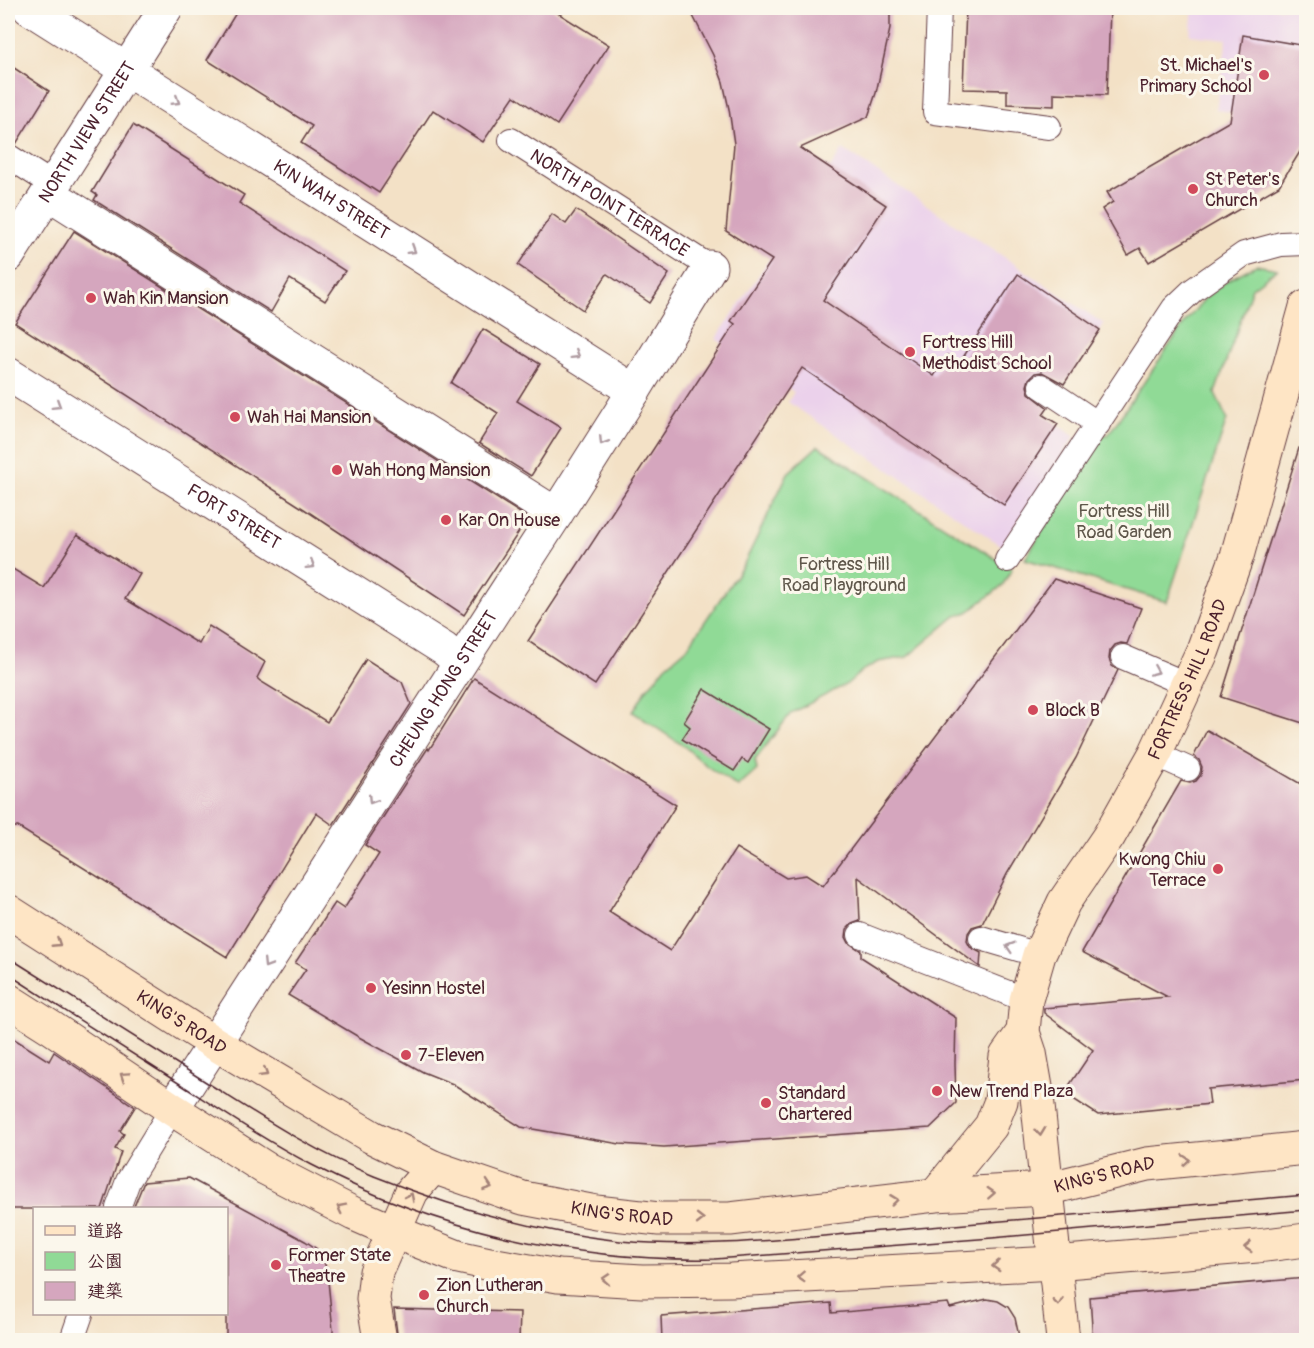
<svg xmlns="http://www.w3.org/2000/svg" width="1314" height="1348" font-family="Pangolin,'LXGW WenKai TC',sans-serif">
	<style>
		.built { fill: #ebd1eb }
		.green { fill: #90da96; stroke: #6d7c60; stroke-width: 1.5 }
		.building { fill: #d5a6be }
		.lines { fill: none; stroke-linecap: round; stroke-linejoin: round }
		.lane-casing { stroke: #633c42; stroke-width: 26 }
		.street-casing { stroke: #633c42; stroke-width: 35 }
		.secondary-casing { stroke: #633c42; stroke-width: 35 }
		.lane { stroke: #fff; stroke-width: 24 }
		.street { stroke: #fff; stroke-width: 33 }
		.secondary { stroke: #fee5c5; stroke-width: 33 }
		.tram { stroke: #4a1f2b; stroke-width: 1.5 }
		.oneway { stroke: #ae9aa0 }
		.oneway2 { stroke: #a48278 }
		.poi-dot { fill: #d1495b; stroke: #fbf7ec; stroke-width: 2 }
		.labels { text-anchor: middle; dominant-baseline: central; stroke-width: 6; stroke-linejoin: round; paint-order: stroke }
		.poi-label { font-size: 18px; fill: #4a1f2b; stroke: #fbf7ec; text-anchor: start }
		.street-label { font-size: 18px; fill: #4a1f2b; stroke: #fbf7ec }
		.park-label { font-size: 18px; fill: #5f574b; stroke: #fbf7ec }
	</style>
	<rect width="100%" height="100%" fill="#fbf7ec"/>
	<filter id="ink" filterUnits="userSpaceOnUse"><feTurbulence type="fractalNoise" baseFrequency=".0167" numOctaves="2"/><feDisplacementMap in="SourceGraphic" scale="12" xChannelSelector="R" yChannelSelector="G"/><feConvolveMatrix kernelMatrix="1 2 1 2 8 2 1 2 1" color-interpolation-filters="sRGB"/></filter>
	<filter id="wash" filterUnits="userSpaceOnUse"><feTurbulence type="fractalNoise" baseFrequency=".008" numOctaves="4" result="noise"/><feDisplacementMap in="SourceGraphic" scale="24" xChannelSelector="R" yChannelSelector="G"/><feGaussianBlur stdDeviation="1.35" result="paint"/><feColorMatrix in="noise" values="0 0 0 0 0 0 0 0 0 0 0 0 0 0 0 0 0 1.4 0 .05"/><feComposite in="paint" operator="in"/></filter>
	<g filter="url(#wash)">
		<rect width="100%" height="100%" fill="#f3e1c6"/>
		<g class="built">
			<path d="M1193,8H1306V122L1216,110L1227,39L1190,35Z"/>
			<path d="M843,149L1104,324L1100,330L1055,365L1029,405L1075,436L1002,546L788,402L794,392L716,339Z"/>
		</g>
		<g class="green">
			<path d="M1256,265L1277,269L1252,288L1215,393L1227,419L1167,602L1025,559L1101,434L1108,435L1186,321L1206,297L1228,280Z"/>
			<path d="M818,446L1012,569L1002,586L968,612L956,616L907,657L878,662L863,670L847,684L791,713L755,760L757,770L738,787L708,767L685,747L633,712L646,690L666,666L687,648L744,564L788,473Z"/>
		</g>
		<g id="blocks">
			<g class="building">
				<path d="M239,8H550L609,45L557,125L514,96L483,142L433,110L379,193L301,143L312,126L207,60Z"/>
				<path d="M689,8H890V29L876,93L868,117L800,148L886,205L823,300L934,376L948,355L960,362L1018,274L1100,330L1064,384L1042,372L1035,373L1029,379L1027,386L1029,393L1048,408L1043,415L1058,424L1004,505L802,368L595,685L528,641L735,324L731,321L772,260L726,231L734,144L729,109L723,82L713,55Z"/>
				<path d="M966,8H1110L1107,95L1054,93V106L1007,104V90L963,89Z"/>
				<path d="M1243,35L1306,46V142L1279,186L1149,262L1140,248L1128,255L1102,209L1113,202L1107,192L1230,121Z"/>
				<path d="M8,64L49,91L16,144L8,142Z"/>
				<path d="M133,125L244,195L239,203L345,271L325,301L290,279L271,312L94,200L97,195L92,192Z"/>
				<path d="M576,210L669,274L650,303L607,274L583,310L518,265L552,214L566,224Z"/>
				<path d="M74,231L528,518L464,615L304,509L15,323Z"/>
				<path d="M483,329L540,364L517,401L561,428L531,476L479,443L498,413L451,383Z"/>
				<path d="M1299,448L1306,449V724L1221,697Z"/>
				<path d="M77,535L140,574L125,599L199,644L209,626L265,662L257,678L260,681L327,722L366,659L402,682L411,704L333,825L316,813L227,957L18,827H8V566L44,588Z"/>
				<path d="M1054,579L1141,608L1127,644L1121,643L1115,645L1110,651L1109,659L1112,666L1118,670L1076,758L1007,874L982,924L972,927L968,933L967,941L970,947L981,953L980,967L858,877L860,921L852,924L847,929L846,937L849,943L861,951V957L956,1018L955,1063L956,1103L930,1128L664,1147L620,1144L521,1127L453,1084L423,1072L357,1036L288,995L306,969L295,963L335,903L344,909L379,854L365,845L428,748L429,750L474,678L676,805L609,912L670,951L736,848L786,878L806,875L823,886Z"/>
				<path d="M704,689L769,729L748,763L742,759L734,771L682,739L690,727L684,722Z"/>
				<path d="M1207,730L1306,787V1080L1208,1089L1210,1104L1098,1115L1064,1093L1093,1050L1044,1013V1008L1168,997L1082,952L1181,781L1190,783L1196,781L1201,775L1202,767L1199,760L1194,756Z"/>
				<path d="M8,1035L49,1061L54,1052L135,1107L120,1131L124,1134L115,1149L121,1152L102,1209H8Z"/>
				<path d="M189,1178L305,1241L317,1249L323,1259L327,1271L334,1341H226V1209H133L144,1182Z"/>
				<path d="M1306,1278V1341H1093L1090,1297Z"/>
				<path d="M987,1299L998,1301L1008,1307L1015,1318L1020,1341H662L661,1316L831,1303L832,1313L948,1303L950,1308Z"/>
				<path d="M394,1309L520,1312L519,1341H398Z"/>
			</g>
		</g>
	</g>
	<g filter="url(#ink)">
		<use href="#blocks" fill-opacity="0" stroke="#633c42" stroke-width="1.5"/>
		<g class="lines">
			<defs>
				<g id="lane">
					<path d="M939,8L935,112L1049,127"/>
					<path id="s1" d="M511,140L710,267"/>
					<path d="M8,156L53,185"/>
					<path d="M1041,386L1098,424"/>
					<path d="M1007,560L1174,308L1193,290L1244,254L1281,244L1306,243"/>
					<path d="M1123,657L1188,685"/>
					<path d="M1155,754L1188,769"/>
					<path d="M860,935L1026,1000"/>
					<path d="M981,938L1039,955"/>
					<path d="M118,1208L128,1181L172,1109"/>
					<path d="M72,1340L81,1314"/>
				</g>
				<g id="street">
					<path id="s2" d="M29,8L634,391"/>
					<path d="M48,193L543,506L555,516"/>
					<path id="s3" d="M8,256L166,8"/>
					<path id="s4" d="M8,374L444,649L460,662"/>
					<path id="s5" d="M172,1109L555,516L634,391L710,267"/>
				</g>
				<g id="secondary">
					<path id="s6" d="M8,911L214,1043L372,1137L433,1167L523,1198L596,1212L659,1219H730L935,1195L1047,1189L1147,1164L1306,1148"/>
					<path d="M8,1000L52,1028L172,1109L265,1168L354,1214L395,1232L458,1257L490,1264L558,1276L642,1281L731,1280L1054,1263L1257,1246L1306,1240"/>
					<path d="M935,1195L991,1126L1001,1101L1006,1056L1023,1032"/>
					<path d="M380,1340L373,1299L376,1272L412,1191L433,1167"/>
					<path id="s7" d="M1063,1340L1036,1087L1030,1053L1023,1032L1026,1000L1039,955L1064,902L1109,836L1155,754L1203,650L1237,556L1306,307"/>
				</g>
			</defs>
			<use href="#lane" class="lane-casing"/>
			<use href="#street" class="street-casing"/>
			<use href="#secondary" class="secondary-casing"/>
			<use href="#lane" class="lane"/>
			<use href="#street" class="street"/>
			<use href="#secondary" class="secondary"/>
			<g class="tram">
				<path d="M8,957C74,999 140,1041 206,1082C260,1116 314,1152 374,1176C451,1207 537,1232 620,1241C707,1249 794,1238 881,1231C1023,1220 1165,1207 1306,1195"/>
				<path d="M8,974C65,1011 123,1048 180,1084C223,1112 266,1141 312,1165C437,1230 574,1262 715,1259L992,1238L1306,1210"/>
			</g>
		</g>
		<defs><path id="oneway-chevron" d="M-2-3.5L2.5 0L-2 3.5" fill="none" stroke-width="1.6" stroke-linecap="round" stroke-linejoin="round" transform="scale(1.5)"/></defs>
		<g class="oneway">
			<use href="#oneway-chevron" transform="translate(176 101) rotate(32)"/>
			<use href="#oneway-chevron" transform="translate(412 250) rotate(32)"/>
			<use href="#oneway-chevron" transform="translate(576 355) rotate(32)"/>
			<use href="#oneway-chevron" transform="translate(57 405) rotate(32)"/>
			<use href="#oneway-chevron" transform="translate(603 441) rotate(122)"/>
			<use href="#oneway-chevron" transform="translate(311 565) rotate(32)"/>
			<use href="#oneway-chevron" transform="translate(1155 671) rotate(23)"/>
			<use href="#oneway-chevron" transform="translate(372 800) rotate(122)"/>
			<use href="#oneway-chevron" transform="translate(1010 947) rotate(-163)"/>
			<use href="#oneway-chevron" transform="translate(267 964) rotate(122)"/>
		</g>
		<g class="oneway2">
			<use href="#oneway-chevron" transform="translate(57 943) rotate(33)"/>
			<use href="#oneway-chevron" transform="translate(264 1073) rotate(32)"/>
			<use href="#oneway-chevron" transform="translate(124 1076) rotate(-146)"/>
			<use href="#oneway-chevron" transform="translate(1040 1132) rotate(83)"/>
			<use href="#oneway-chevron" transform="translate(1186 1160) rotate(-5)"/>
			<use href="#oneway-chevron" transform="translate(488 1186) rotate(19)"/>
			<use href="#oneway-chevron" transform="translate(991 1193) rotate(-3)"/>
			<use href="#oneway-chevron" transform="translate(410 1197) rotate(-63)"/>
			<use href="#oneway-chevron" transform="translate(894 1200) rotate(-7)"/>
			<use href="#oneway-chevron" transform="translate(341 1208) rotate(-153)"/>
			<use href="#oneway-chevron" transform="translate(700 1219)"/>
			<use href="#oneway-chevron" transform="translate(1248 1247) rotate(176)"/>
			<use href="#oneway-chevron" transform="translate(996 1266) rotate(177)"/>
			<use href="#oneway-chevron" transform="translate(801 1277) rotate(177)"/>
			<use href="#oneway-chevron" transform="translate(606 1279) rotate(-176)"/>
			<use href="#oneway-chevron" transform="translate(1058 1302) rotate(83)"/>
		</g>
	</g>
	<g class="poi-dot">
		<circle cx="1264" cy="75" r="6"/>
		<circle cx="1193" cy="189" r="6"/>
		<circle cx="91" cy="298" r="6"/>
		<circle cx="910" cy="352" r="6"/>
		<circle cx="235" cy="417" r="6"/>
		<circle cx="337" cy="470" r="6"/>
		<circle cx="446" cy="520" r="6"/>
		<circle cx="1033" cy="710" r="6"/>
		<circle cx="1218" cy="869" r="6"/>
		<circle cx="371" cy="988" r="6"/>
		<circle cx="406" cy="1055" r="6"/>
		<circle cx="937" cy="1091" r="6"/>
		<circle cx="766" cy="1103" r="6"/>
		<circle cx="276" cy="1265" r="6"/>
		<circle cx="424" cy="1295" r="6"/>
	</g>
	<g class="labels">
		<g class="poi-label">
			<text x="1252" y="65" text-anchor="end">St. Michael's<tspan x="1252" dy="21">Primary School</tspan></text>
			<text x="1205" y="179">St Peter's<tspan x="1205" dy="21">Church</tspan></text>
			<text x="103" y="298">Wah Kin Mansion</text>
			<text x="922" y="342">Fortress Hill<tspan x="922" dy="21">Methodist School</tspan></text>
			<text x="247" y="417">Wah Hai Mansion</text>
			<text x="349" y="470">Wah Hong Mansion</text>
			<text x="458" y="520">Kar On House</text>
			<text x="1045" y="710">Block B</text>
			<text x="1206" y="859" text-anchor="end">Kwong Chiu<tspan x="1206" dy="21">Terrace</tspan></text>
			<text x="383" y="988">Yesinn Hostel</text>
			<text x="418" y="1055">7-Eleven</text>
			<text x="949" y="1091">New Trend Plaza</text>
			<text x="778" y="1093">Standard<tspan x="778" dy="21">Chartered</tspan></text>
			<text x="288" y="1255">Former State<tspan x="288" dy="21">Theatre</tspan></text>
			<text x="436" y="1285">Zion Lutheran<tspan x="436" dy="21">Church</tspan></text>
		</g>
		<g class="street-label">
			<text stroke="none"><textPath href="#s3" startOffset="147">NORTH VIEW STREET</textPath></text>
			<text stroke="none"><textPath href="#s2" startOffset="358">KIN WAH STREET</textPath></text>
			<text stroke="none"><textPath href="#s1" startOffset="117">NORTH POINT TERRACE</textPath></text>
			<text stroke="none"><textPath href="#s4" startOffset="267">FORT STREET</textPath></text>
			<text stroke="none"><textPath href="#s7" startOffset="704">FORTRESS HILL ROAD</textPath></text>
			<text stroke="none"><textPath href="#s5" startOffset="500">CHEUNG HONG STREET</textPath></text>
			<text stroke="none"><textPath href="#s6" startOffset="206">KING'S ROAD</textPath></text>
			<text stroke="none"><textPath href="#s6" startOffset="1178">KING'S ROAD</textPath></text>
			<text stroke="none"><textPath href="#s6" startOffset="692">KING'S ROAD</textPath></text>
		</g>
		<g class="park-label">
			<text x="1124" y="511">Fortress Hill<tspan x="1124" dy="21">Road Garden</tspan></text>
			<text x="844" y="564">Fortress Hill<tspan x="844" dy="21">Road Playground</tspan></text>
		</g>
	</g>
	<rect width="1314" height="1348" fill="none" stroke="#fbf7ec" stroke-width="30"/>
	<rect x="33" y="1207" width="195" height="108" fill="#fbf7ec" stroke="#b4a19f" stroke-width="1.5"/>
	<rect x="45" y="1226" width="30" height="9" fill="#fee5c5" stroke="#b4a19f" stroke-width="1.5"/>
	<text x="87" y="1237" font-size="18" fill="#4a1f2b">道路</text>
	<rect x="45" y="1252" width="30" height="18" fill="#90da96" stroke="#b4a19f" stroke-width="1.5"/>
	<text x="87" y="1267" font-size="18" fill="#4a1f2b">公園</text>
	<rect x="45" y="1282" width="30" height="18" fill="#d5a6be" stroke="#b4a19f" stroke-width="1.5"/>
	<text x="87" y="1297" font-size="18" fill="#4a1f2b">建築</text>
</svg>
